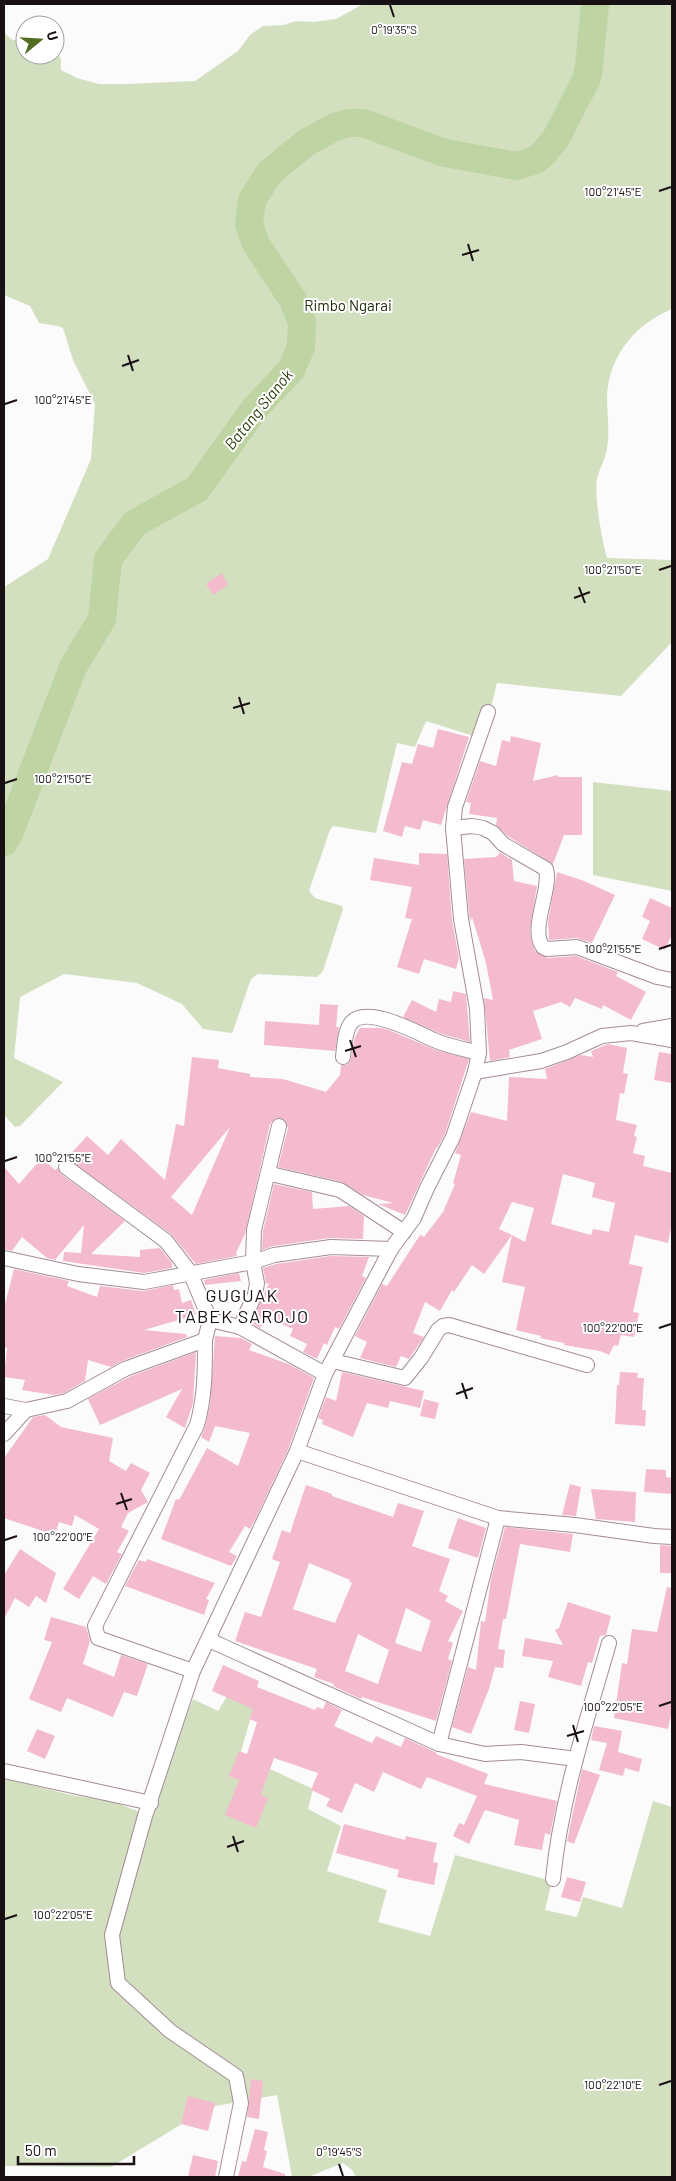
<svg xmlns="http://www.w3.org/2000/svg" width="676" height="2181" font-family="Barlow,sans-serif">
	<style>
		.green { fill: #d2e0c0 }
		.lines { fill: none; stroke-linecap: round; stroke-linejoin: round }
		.river { stroke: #bed4a2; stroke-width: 28 }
		.building { fill: #f4bbcd; fill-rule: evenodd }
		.minor-casing { stroke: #a48c93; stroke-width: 16 }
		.minor { stroke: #fff; stroke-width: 14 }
		.ticks { fill: none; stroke: #191013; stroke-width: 2 }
		.labels { text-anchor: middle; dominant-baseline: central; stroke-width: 4; stroke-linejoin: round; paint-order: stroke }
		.park-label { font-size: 15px; fill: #222f0a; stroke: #fff }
		.water-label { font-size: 16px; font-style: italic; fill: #2d4009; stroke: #fff }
		.quarter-label { font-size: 18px; letter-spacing: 1px; fill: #191013; stroke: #fff }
		.ticks-label { font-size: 12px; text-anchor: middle; fill: #191013; stroke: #fff; stroke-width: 4; stroke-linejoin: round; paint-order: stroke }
	</style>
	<rect width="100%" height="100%" fill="#fbfbfb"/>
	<g class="green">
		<path d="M363,4H672V309C636,324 609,355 607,396C607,413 610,432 607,449C605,460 599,469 597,479C594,497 602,540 607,558L672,560V642L621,696L497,683L483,739L426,721L415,747L397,743L376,833L333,826L330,830L309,891L315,898L342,906L343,909L323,971L317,977L258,974L251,979L233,1031L231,1033L203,1029L182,1004L137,983L64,974L22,996L20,998L14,1058L63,1082L20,1126L15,1127L4,1115V587L48,559L91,459L95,404L73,360L63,328L58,326L39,323L30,306L4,295V32L11,39L25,44V55L58,54L61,59V70L77,78L99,84H127L195,81L238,51L250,35L263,26L284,25L296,21L313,22L336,19Z"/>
		<path d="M593,782L672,791V891L593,875Z"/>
		<path d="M229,1693L254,1706L240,1755L313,1789L308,1809L341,1826L327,1871L387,1890L378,1922L430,1936L455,1855L552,1881L545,1910L577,1917L583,1897L622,1908L653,1801L672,1807V2177H356L352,2170L343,2163L308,2177H292L277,2095L210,2107L111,2167L4,2166V1778L71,1795L111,1801L148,1815L193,1699L218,1711Z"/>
	</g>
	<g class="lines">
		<path class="river" d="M4,842L9,834L73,667L102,619L108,559L135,523L197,489L256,407L291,370L301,347L302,322L293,300L256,244L249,224L252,200L270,172L307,142L333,128L347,123H363L445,153L517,166L536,160L544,153L556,138L587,78L589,66L595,4"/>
	</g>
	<g class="building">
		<path d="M222,573L228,585L213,595L206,584Z"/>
		<path d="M438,729L469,737L441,825L423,820L420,830L405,826L402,837L383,831L402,762L412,764L418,744L433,748Z"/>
		<path d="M511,736L541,743L533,781L558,775V777H582V835H564L553,864L509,837L496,825L497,818L469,814L471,803L466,802L480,761L496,766L502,740L510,742Z"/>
		<path d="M499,852L512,860L514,881L537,886L530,929L531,940L535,951L547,958L576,956L618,972L616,976L646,992L631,1020L603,1005L602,1009L575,998L570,1007L561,1002L533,1011L542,1039L509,1050L510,1057L490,1061L484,998L493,1000L486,963L472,917L470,922L464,859L496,857L499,854Z"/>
		<path d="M419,853L447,854L452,920L459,958L456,969L424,959L419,974L397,967L412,919L405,918L412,887L370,880L374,858L419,865Z"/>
		<path d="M557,872L584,881L615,895L592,943L577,938L549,940L548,921Z"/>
		<path d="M650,898L672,908V934L665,950L642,939L650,921L642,917Z"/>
		<path d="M453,991L466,994L470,1042L442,1034L403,1017L412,1000L436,1012L439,999L451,1002Z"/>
		<path d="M320,1004L338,1005L336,1027H339L335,1051L264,1045L265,1021L319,1025Z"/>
		<path d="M360,1028H382L389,1030L436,1050L469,1059L445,1134L437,1148H436L405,1215L378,1204L393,1203L363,1195L342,1182L278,1167L288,1128L285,1120L277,1118L270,1124L245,1234L236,1253L237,1256L196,1264L171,1234L67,1158L87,1136L108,1155L121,1139L165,1180L176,1124L184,1126L192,1057L219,1060L218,1068L250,1074V1077L283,1079L326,1092L340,1075L341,1065H346L350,1062L355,1037ZM230,1127L192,1215L171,1197Z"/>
		<path d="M608,1044L627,1048L623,1073L628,1074L624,1094L620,1093L616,1120L637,1125L634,1136L637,1137L633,1153L645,1156L643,1166L672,1173V1223L668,1243L635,1235L629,1264L643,1267L633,1312L639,1313L634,1337L621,1335L618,1346L614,1345L609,1355L600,1351L564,1345V1343L540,1338L541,1336L516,1330L525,1287L502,1282L512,1235L525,1242L534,1208L512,1202L499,1229L512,1235L484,1274L472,1265L454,1292L452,1290L440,1311L425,1302L413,1333L424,1337L409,1359L401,1356L396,1367L360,1358L367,1342L355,1336L382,1284L387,1286L420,1235L424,1237L443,1212L455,1184L453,1183L461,1155L455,1153L471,1112L507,1121L509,1077L547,1079L545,1069L581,1055L593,1057L591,1051ZM563,1174L595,1183L592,1197L615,1203L609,1232L593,1229L591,1235L551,1224Z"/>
		<path d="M659,1052L672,1054V1083L654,1080Z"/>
		<path d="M42,1158L55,1170L58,1168L61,1174L125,1221L91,1254L140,1257V1250L160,1248L172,1263V1268L144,1273L63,1261L64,1252L81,1253L84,1225L55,1260L47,1258L22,1237L12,1251L4,1249V1167L19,1184Z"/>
		<path d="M274,1184L312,1192L313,1209L349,1206L364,1216L363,1239L330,1238L273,1246L262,1250L263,1231Z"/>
		<path d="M331,1256L369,1257L362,1276L366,1278L339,1329L335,1327L327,1345L324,1343L317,1359L303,1352L307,1344L290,1336L293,1329L266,1317L260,1328L251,1323L269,1283L266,1284L263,1268L276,1264Z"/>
		<path d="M14,1269L69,1281L67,1286L97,1297L100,1286L143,1291L173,1285L174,1290L179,1289L182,1303L191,1300L196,1315L144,1330L186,1334L187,1337L122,1361L111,1367L88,1360L85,1381L64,1393L54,1395L22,1390L25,1380L4,1377L7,1348L4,1347V1308Z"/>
		<path d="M239,1273L241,1281L205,1285L204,1280Z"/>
		<path d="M215,1336L241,1338L252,1344L249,1350L291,1365L314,1378L288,1450L256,1518L250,1529L245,1526L229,1552L237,1556L231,1566L161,1539L176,1499L179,1500L207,1448L238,1466L250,1433L215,1426L209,1442L201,1437L205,1427L210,1405Z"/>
		<path d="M196,1352L193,1403L185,1428L166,1417L182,1389L100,1425L88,1399L129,1377Z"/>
		<path d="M342,1372L424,1391L420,1408L390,1401L388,1408L367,1403L353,1437L322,1424L323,1420L318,1418L326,1397L336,1401Z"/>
		<path d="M620,1372L638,1373L637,1378H644L642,1410H646L645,1426L615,1424L617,1385H619Z"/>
		<path d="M424,1399L439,1403L435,1419L420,1416Z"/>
		<path d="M45,1415L61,1427L113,1438L109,1461L126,1471L131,1463L150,1473L141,1490L148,1502L128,1513L121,1527L129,1531L117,1552L122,1554L106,1584L93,1576L79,1599L63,1589L99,1529L75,1515L72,1526L59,1522L55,1535L4,1518V1458L33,1417Z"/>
		<path d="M646,1469L666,1470V1477L672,1478V1494L644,1492Z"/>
		<path d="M570,1484L581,1487L576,1516L562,1515Z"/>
		<path d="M306,1485L332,1494V1496L393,1517L398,1503L424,1511L412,1546L450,1559L439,1591L448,1596L445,1601L463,1611L448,1641L453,1643L448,1659L452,1661L436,1721L362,1697L361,1699L333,1686L334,1684L314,1677L317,1669L235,1641L245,1612L261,1617L280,1562L272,1559L282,1530L290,1533ZM309,1563L350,1580L349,1582L352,1583L335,1623L293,1609ZM406,1608L431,1621L421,1652L395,1643ZM358,1634L389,1650L378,1684L345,1671Z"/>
		<path d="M591,1489L636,1492L635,1522L596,1519Z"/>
		<path d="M458,1518L486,1528L478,1558L448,1548Z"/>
		<path d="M505,1527L573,1534L570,1552L520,1544L506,1619H503L498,1649L505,1650L503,1668L495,1667L489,1689L471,1734L452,1727L468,1667L476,1670L481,1621L485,1622L491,1579Z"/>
		<path d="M660,1545L672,1546V1573H660Z"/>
		<path d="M20,1549L56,1573L46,1603L36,1596L29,1607L15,1598L4,1619V1575Z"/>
		<path d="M147,1559L215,1583L206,1599L209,1600L204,1615L125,1586L139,1560L146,1562Z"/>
		<path d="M667,1587L672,1588V1711L668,1729L614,1718L622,1663L627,1664L632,1629L657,1632Z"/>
		<path d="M568,1602L611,1616L606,1635L600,1636L592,1663L588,1662L581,1686L548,1677L553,1661L522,1656L525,1638L563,1645L555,1630L559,1628Z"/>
		<path d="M51,1617L86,1627L90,1641L83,1664L114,1677L121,1655L148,1664L137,1696L124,1692L113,1717L67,1698L61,1712L29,1699L52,1642L44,1640Z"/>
		<path d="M223,1665L259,1681L257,1687L315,1710L317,1707L323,1709L326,1702L342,1710L334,1726L372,1743L376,1736L401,1747L405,1738L437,1753L436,1754L488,1774L484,1784L557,1801L550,1835L545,1833L542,1850L514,1845L519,1820L485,1810L469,1844L453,1836L459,1823L464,1825L477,1796L427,1777L421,1789L383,1772L374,1792L355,1783L342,1813L326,1806L330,1799L311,1790L318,1773L274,1758L261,1795L268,1798L256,1828L225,1815L239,1780L229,1776L239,1751L247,1754L257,1722L249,1719L253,1709L212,1691Z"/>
		<path d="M520,1701L535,1704L529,1733L514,1730Z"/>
		<path d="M594,1726L622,1731L618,1752L642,1759L639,1772L625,1768L623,1776L599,1770L607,1743L591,1740Z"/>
		<path d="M37,1729L55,1736L45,1759L27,1751Z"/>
		<path d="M582,1769L600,1775L574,1844L567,1841Z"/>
		<path d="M344,1824L405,1840L406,1836L437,1843L433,1862L438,1863L434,1885L397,1877L399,1870L336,1853Z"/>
		<path d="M567,1877L586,1882L580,1902L561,1897Z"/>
		<path d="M251,2079L263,2081L259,2119L247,2117Z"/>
		<path d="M188,2096L215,2103L208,2131L181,2124Z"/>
		<path d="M255,2129L268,2132L264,2150L267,2151L263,2167L285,2174V2177H238L242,2161L246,2162Z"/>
		<path d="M193,2155L218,2161L215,2177H188Z"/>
	</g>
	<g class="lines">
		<defs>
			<g id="minor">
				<path d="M453,828L472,826L483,828L493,833L503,844L546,869C552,889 529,929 543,947L547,949L577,947L657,977L672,980"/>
				<path d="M643,1031L672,1026"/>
				<path d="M343,1057C344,1047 345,1031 351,1023C366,1004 418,1033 434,1040C447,1046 464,1049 479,1053"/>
				<path d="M475,1072L541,1061L567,1052L602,1036L631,1033L672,1040"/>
				<path d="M66,1167L166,1241L190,1272L210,1320"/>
				<path d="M269,1172L275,1175L340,1190L404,1232"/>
				<path d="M4,1258L78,1274L144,1282L253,1262L274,1255L331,1247L391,1249"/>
				<path d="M240,1327L255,1295L257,1283L253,1262L254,1230L279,1126"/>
				<path d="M333,1361L405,1378L421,1358L438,1330L443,1326L449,1325L587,1365"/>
				<path d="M4,1406L26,1410L67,1401L125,1369L205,1340L210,1320L240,1327L325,1374"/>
				<path d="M4,1434L26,1410"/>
				<path d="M297,1451L498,1518L575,1525L654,1536L672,1537"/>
				<path d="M209,1640L439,1744L485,1754L521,1752L576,1759"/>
				<path d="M193,1671L98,1638L95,1626L197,1425C205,1397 205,1370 205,1340"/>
				<path d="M439,1744L498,1518"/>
				<path d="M4,1771L151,1803"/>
				<path d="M553,1879C561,1798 587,1720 609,1643"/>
				<path d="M226,2177L241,2103L236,2076L170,2031L118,1983L112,1935L145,1816L193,1671L297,1451L325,1374L391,1249L414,1218L427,1188L453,1137L475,1072L479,1053L477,1008L461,919L453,828L455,807L488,712"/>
			</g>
		</defs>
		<use href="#minor" class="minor-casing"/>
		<use href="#minor" class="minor"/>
	</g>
	<path class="ticks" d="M390,5L394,17M659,191L671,187M468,244L473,261M462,255L479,250M128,355L133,371M122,366L139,360M5,404L17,400M659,570L671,566M579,587L585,603M574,598L590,592M239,697L244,714M233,708L250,703M5,783L17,779M659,949L671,945M350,1040L356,1057M345,1051L361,1046M5,1161L17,1157M659,1328L671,1324M462,1383L467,1399M456,1394L473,1388M121,1493L127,1510M116,1504L132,1499M5,1540L17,1536M659,1706L671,1702M573,1725L578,1742M567,1736L584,1731M233,1836L238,1852M227,1847L244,1841M5,1919L17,1915M659,2085L671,2081M339,2164L343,2176"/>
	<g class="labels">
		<g class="park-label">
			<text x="348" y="305">Rimbo Ngarai</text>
		</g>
		<g class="water-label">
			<text transform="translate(258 409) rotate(-51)">Batang Sianok</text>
		</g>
		<g class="quarter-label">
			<text x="242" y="1295">GUGUAK<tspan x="242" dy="21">TABEK SAROJO</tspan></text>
		</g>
	</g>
	<g class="ticks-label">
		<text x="394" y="34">0°19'35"S</text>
		<text x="613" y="196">100°21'45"E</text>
		<text x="63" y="404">100°21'45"E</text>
		<text x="613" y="574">100°21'50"E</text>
		<text x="63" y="783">100°21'50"E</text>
		<text x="613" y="953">100°21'55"E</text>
		<text x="63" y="1162">100°21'55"E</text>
		<text x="613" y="1332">100°22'00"E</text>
		<text x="63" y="1541">100°22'00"E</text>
		<text x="613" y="1711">100°22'05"E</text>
		<text x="63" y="1919">100°22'05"E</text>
		<text x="613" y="2089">100°22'10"E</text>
		<text x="339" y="2156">0°19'45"S</text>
	</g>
	<rect width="676" height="2181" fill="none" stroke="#191013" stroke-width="10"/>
	<g transform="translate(40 40) rotate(72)"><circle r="24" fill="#ffffff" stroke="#a39fa1"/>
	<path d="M0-4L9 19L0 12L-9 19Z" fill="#516d20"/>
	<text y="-8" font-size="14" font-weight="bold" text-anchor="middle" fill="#191013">U</text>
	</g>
	<path d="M18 2156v8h116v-8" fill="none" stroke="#191013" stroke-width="2.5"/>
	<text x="25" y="2156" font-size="15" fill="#191013" stroke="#ffffff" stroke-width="4" paint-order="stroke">50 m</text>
</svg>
